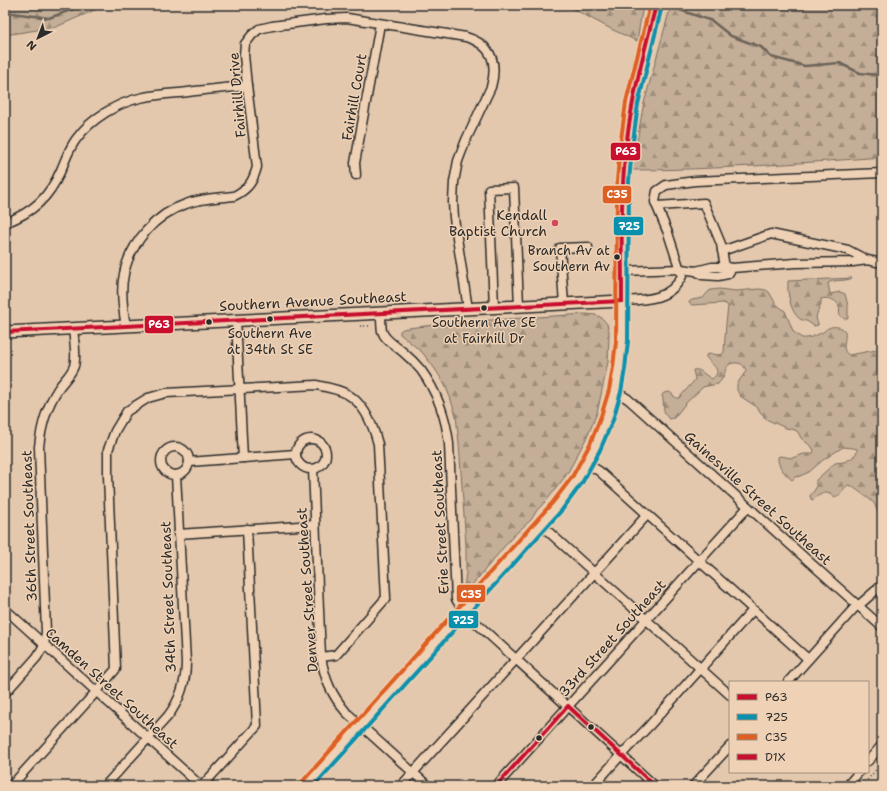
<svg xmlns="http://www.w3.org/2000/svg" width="887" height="791" font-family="'Shantell Sans',sans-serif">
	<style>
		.forest { fill: url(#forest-firs); stroke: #786c61 }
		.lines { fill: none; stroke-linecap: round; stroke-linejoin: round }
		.stream { stroke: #6c6359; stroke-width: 2.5 }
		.minor-casing { stroke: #2b2b2b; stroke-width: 11 }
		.major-casing { stroke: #2b2b2b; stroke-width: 14 }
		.highway-casing { stroke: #2b2b2b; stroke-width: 15 }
		.path { stroke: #2b2b2b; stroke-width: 1.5; stroke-dasharray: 1 3; stroke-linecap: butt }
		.minor { stroke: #efd2b5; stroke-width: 8 }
		.major { stroke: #efd2b5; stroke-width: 11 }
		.highway { stroke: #efd2b5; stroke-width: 12 }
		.bus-1-casing { stroke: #efd2b5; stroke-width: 7 }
		.bus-2-casing { stroke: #efd2b5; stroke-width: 7 }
		.bus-3-casing { stroke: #efd2b5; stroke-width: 7 }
		.bus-4-casing { stroke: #efd2b5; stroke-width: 7 }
		.bus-1 { stroke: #c8102e; stroke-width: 4 }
		.bus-2 { stroke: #0990ad; stroke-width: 4 }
		.bus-3 { stroke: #de5f23; stroke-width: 4 }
		.bus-4 { stroke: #c8102e; stroke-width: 4 }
		.poi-dot { fill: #d1495b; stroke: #efd2b5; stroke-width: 1.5 }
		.bus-dot { fill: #2b2b2b; stroke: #efd2b5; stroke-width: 1.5 }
		.labels { text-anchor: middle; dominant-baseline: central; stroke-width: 3; stroke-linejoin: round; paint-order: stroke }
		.bus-label { font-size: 13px; fill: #2b2b2b; stroke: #efd2b5 }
		.street-label { font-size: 14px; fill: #2b2b2b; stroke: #efd2b5 }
		.poi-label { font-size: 14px; fill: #2b2b2b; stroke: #efd2b5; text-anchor: end }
		.line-badge { stroke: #efd2b5; stroke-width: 1.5 }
		.badge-label { font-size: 11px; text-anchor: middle; font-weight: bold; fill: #fff }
	</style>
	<defs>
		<pattern id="forest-firs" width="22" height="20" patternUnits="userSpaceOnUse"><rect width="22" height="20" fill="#c4ae97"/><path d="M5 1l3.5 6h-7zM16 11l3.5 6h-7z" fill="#9f8e7b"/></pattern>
	</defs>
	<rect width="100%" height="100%" fill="#e3c8ad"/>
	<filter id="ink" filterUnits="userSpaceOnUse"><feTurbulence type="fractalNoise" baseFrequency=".025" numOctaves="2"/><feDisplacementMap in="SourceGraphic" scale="8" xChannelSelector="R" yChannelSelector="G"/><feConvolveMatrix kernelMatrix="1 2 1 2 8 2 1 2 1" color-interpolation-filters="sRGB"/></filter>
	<g filter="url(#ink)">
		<g class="forest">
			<path d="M5,5H106L56,27L5,35Z"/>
			<path d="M566,5H643L637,41L613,30Z"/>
			<path d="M671,5H882V157C799,163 715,170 632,170L643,107Z"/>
			<path d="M852,278C844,282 835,279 828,283L830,294L840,292L845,294L848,306V318L845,319L840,316C839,313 840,309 839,306C836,299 827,297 821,299C823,308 812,315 818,323V325L814,326C811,324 809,322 806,321C802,319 804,321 800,319C790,312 787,292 788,281Z"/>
			<path d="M719,289L736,291L759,289L766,290L769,292L776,304L785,311L793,331L796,334L802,338C809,339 817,335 823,332C825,330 828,328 831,327C834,326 841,327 843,329C850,335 838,349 849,355L882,349V516L879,514C877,511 876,507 874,503C872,501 851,485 849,485C844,486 842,494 838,496C833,498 830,493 826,493C821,493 817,497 812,500L811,499L810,496L816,488V480L835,463L844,462L852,458L857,452V449L853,448L843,447L823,460L809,472L800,476L795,477L792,480C785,474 777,466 778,457L780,456L792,458L804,454H812L814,452L813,448L801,438L798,432L795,430L786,428L768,420L763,416L757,407L740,396L737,390V384L746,371C745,367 743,364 738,363C724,362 727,371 722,379C721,381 719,382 718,384L707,386L703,387L685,404L674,418L669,419C661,411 665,405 662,395L664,393L669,392L671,393L676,398H679L694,381L695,379L693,370C701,368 705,376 712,379C724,370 711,365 706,357V355C713,352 721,358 724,352L726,324L728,306L726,304L723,303L692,305L689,303V302L692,300L703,298L709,291L711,290Z"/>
			<path d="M585,314L596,315L602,318L607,324L609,332L608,362L597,413L588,435L567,474L547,500L537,510L531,520L513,536L468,590L466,591L464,589L466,572V545L459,443L456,416L450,397L444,383L435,369L422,352L400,334V331L403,329L408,328L460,322Z"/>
		</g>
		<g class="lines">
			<g class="stream">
				<path d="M668,5L677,9L712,21L731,36L761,47L771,57L805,66L839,63L860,73L877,75L882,71"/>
				<path d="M5,12L49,18L84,5"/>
			</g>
			<defs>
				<g id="minor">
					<path d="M356,175L355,163L380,24"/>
					<path d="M657,206L704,203L721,244L725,267"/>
					<path d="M5,223C33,212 49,198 61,170C66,159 69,148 77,138C91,119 117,103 140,98C153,95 167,94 180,93C202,90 224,88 247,86"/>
					<path d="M722,251L771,234L848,250L867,260"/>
					<path d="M622,271L681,269L696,271L712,267H725L732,268L795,263L853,262L867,260L882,263"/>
					<path d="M696,271L702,275L718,276L728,274L732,268"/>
					<path d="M622,301C646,300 670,300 682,276L668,233L655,202L657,191L666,185L695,181L882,173"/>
					<path d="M564,304L560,248L588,247"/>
					<path d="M494,307L489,189L514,188L519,306"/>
					<path d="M381,313C381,319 381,326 382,331C385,341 397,346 404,353C410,358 416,364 421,370C437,392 446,417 449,444L456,599L463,611L655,786"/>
					<path d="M236,320L243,458"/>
					<path d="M126,326C123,310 120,291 124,274C130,243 156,214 186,204C201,198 219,198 234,196C248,189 253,182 257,167L247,86L244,55L245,44L252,35L259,29L272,26L326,19L347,18L466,37C492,45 498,62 491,87L466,140L458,161L454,182L453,202L454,218L468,309"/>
					<path d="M615,391L628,399L882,627"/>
					<circle cx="311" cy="454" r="15"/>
					<circle cx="175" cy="461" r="14"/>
					<path d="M189,462L296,454"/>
					<path d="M587,464L599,471L808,659"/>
					<path d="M313,469L321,657C325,680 331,694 346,712L428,786"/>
					<path d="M541,525L730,695"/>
					<path d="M178,534L315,525"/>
					<path d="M858,606L882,585"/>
					<path d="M5,609L201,786"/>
					<path d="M788,682L857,605"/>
					<path d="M5,693L37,657L44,645L46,632L39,447C41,427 47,406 58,389C63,381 71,375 74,366C77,356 74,340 73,329"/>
					<path d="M868,761L882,745"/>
					<path d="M11,786L96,692L116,669L108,476V450L115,431L127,411L148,398L166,393L316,385C326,387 338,389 347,394C365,404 373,425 378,444L386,598L336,655L321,657"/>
					<path d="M105,786L168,716C180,700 186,683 186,662L176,475"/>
					<path d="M202,786L257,726L247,529"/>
					<path d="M401,786L647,515"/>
					<path d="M496,786L748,507"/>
					<path d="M593,786L621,755L649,726L753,610"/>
					<path d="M693,786L730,746"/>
					<path d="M847,786L859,772"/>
				</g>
				<path id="major" d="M5,332L622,301"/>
				<path id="highway" d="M306,786L558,506L577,480L595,447L607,418L615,391L619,368L622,341V230L623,181L626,148L632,103L656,5"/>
			</defs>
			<use href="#minor" class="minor-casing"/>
			<use href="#major" class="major-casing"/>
			<use href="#highway" class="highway-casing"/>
			<g class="path">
				<path d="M360,326H372"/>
				<path d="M862,786L882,763"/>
			</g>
			<use href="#minor" class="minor"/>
			<use href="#major" class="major"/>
			<use href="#highway" class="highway"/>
			<defs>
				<g id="bus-1">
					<path d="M622,301C622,250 620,199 626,148C631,100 644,52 656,5"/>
					<path d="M5,332L622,301"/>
				</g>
				<path id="bus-2" d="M314,786L562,510L582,483L600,450L613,420L621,392L625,369L628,341L629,181L632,149L638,104L662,6"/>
				<path id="bus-3" d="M302,782L553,502L572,477L590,444L601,416L609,390L613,367L616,341L617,181L620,147L626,102L650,5"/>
				<g id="bus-4">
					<path d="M568,706L655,786"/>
					<path d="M496,786L568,706"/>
				</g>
			</defs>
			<use href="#bus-1" class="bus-1-casing"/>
			<use href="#bus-2" class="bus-2-casing"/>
			<use href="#bus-3" class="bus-3-casing"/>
			<use href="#bus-4" class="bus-4-casing"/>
			<use href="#bus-1" class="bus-1"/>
			<use href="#bus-2" class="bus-2"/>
			<use href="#bus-3" class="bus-3"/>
			<use href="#bus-4" class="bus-4"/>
		</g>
	</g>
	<circle class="poi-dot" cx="555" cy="223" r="4"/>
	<g class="bus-dot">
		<circle cx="617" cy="257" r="3.5"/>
		<circle cx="484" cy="308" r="3.5"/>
		<circle cx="270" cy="319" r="3.5"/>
		<circle cx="209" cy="322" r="3.5"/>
		<circle cx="591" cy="727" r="3.5"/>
		<circle cx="539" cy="738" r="3.5"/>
	</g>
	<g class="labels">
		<g class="bus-label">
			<text x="610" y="250" text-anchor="end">Branch Av at<tspan x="610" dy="16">Southern Av</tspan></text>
			<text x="484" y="322">Southern Ave SE<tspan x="484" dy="16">at Fairhill Dr</tspan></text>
			<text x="270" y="333">Southern Ave<tspan x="270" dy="16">at 34th St SE</tspan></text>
		</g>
		<g class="street-label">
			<text transform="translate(237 95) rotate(-95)">Fairhill Drive</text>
			<text transform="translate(354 97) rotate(-80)">Fairhill Court</text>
			<text transform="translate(313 301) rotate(-3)">Southern Avenue Southeast</text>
			<text transform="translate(758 498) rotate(42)">Gainesville Street Southeast</text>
			<text transform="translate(440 522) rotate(-93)">Erie Street Southeast</text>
			<text transform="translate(29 526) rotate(-92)">36th Street Southeast</text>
			<text transform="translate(307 590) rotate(-94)">Denver Street Southeast</text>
			<text transform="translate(168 597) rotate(-92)">34th Street Southeast</text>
			<text transform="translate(612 638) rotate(-48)">33rd Street Southeast</text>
			<text transform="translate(112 688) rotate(42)">Camden Street Southeast</text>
		</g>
		<g class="poi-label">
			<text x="547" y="215">Kendall<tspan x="547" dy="16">Baptist Church</tspan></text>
		</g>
	</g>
	<g class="line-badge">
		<rect x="610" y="142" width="31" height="19" rx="4" fill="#c8102e"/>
		<rect x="602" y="185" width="30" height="19" rx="4" fill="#de5f23"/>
		<rect x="613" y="216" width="31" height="20" rx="4" fill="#0990ad"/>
		<rect x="144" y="315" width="30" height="19" rx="4" fill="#c8102e"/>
		<rect x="456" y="584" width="30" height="19" rx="4" fill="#de5f23"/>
		<rect x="448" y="610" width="31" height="19" rx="4" fill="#0990ad"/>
	</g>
	<g class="badge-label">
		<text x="626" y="155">P63</text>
		<text x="617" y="198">C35</text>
		<text x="629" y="230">725</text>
		<text x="159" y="328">P63</text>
		<text x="471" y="598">C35</text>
		<text x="463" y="624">725</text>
	</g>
	<rect width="887" height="791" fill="none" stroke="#efd2b5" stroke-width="20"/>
	<rect x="10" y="10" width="867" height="771" fill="none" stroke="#2b2b2b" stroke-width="1.5" filter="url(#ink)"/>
	<rect x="729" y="681" width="140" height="92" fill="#efd2b5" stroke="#a18f7e"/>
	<rect x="737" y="694" width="20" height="6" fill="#c8102e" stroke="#a18f7e"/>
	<text x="765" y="701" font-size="12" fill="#2b2b2b">P63</text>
	<rect x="737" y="714" width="20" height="6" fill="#0990ad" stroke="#a18f7e"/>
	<text x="765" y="721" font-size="12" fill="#2b2b2b">725</text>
	<rect x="737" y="734" width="20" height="6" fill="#de5f23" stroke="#a18f7e"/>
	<text x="765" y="741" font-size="12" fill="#2b2b2b">C35</text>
	<rect x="737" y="754" width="20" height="6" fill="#c8102e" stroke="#a18f7e"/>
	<text x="765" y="761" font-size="12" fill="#2b2b2b">D1X</text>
	<g transform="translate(38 38) rotate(222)" stroke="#efd2b5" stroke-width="3" paint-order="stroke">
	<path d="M0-3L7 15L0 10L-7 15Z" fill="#2b2b2b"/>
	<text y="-6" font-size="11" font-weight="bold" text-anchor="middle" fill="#2b2b2b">N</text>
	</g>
</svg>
